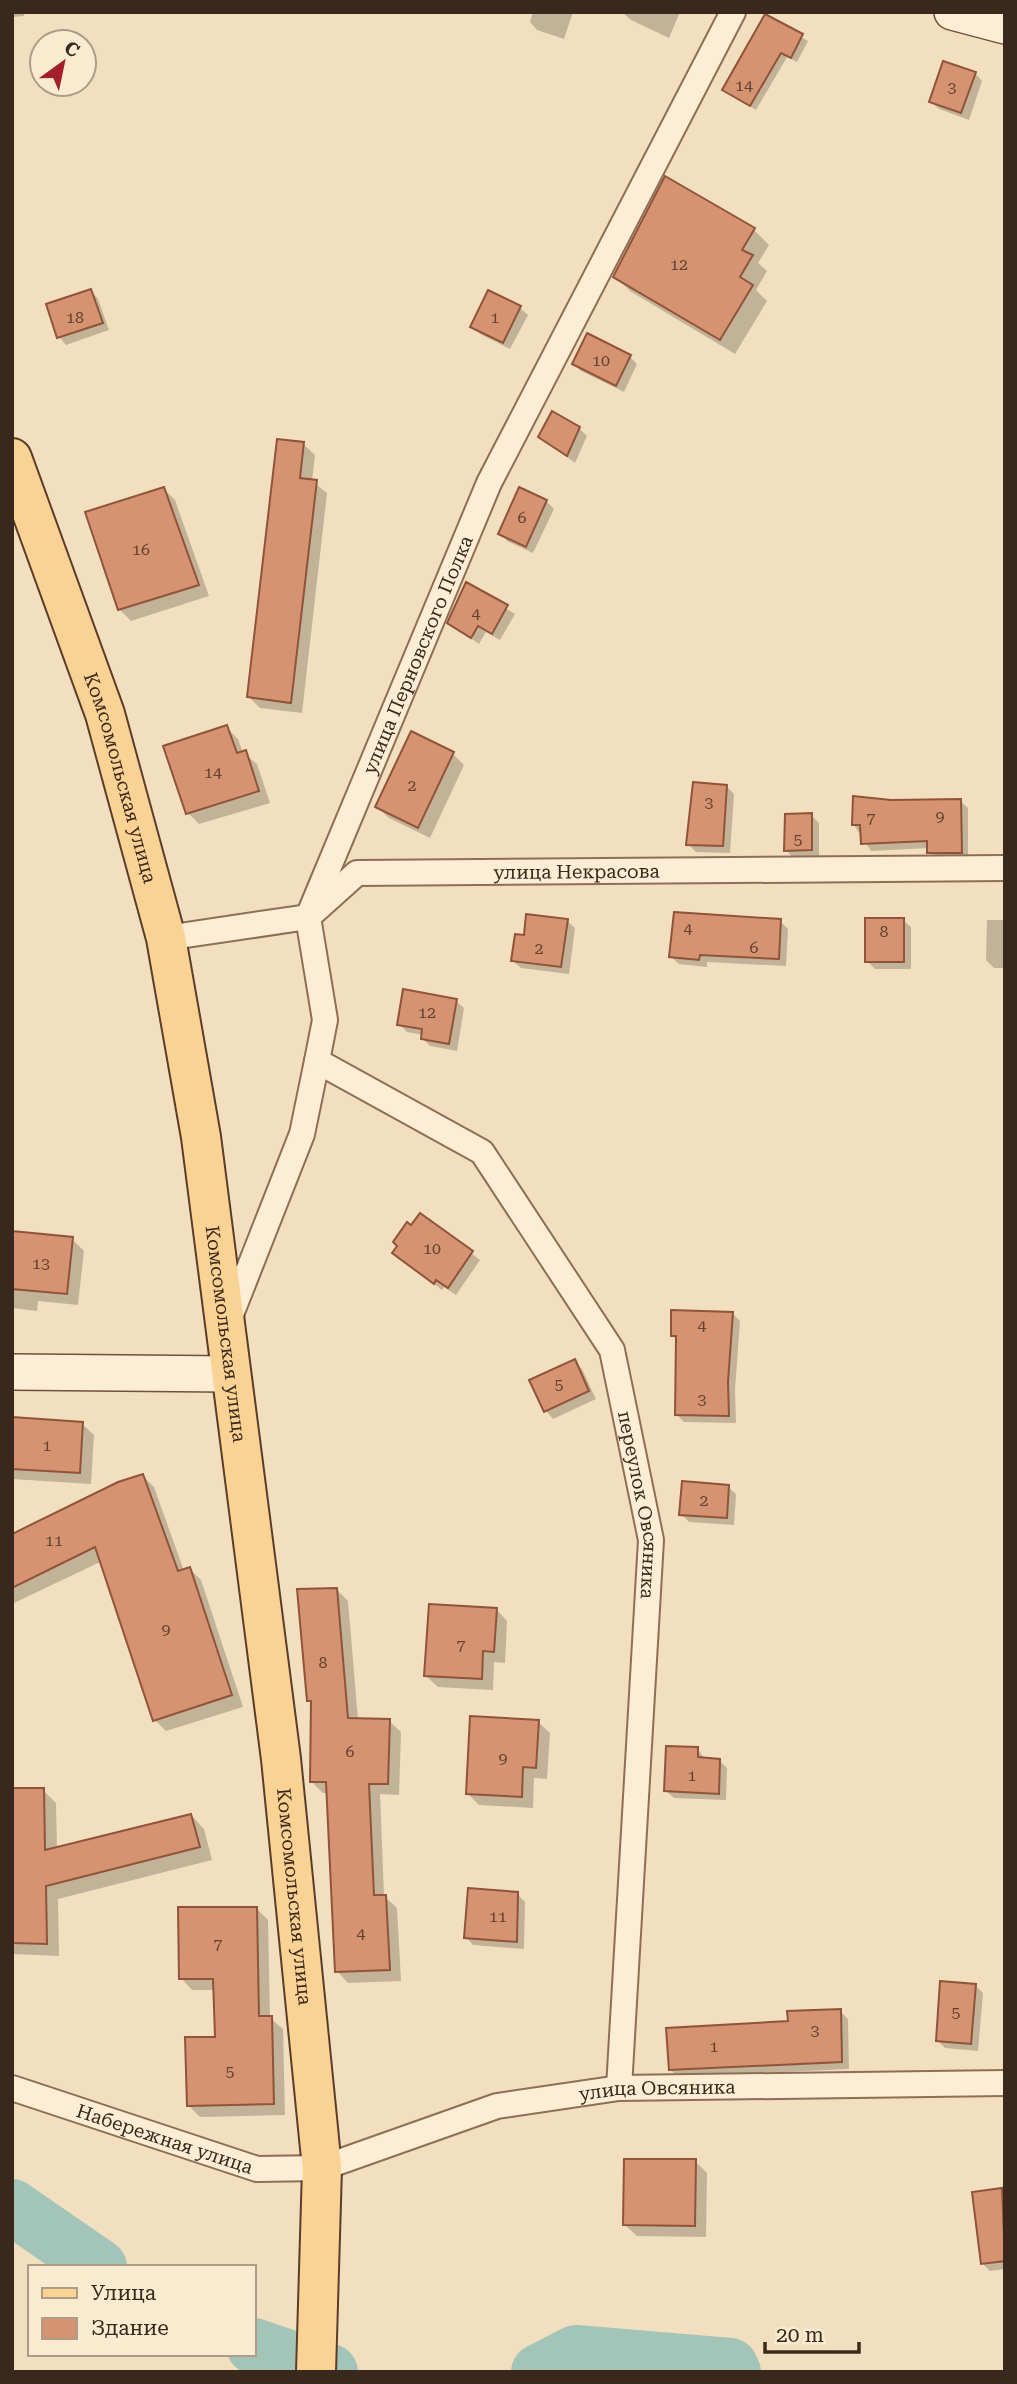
<svg xmlns="http://www.w3.org/2000/svg" width="1017" height="2384" font-family="'Roboto Serif',serif">
	<style>
		.shadow { fill: #0003 }
		.lines { fill: none; stroke-linecap: round; stroke-linejoin: round }
		.river { stroke: #a3c4b8; stroke-width: 56 }
		.building { fill: #d59371; stroke: #8f5439; stroke-width: 2 }
		.street-casing { stroke: #8d6f55; stroke-width: 28 }
		.secondary-casing { stroke: #6f5039; stroke-width: 38 }
		.primary-casing { stroke: #5a3d2a; stroke-width: 42 }
		.street { stroke: #fcedd4; stroke-width: 24 }
		.secondary { stroke: #fcedd4; stroke-width: 35 }
		.primary { stroke: #fad293; stroke-width: 38 }
		.labels { text-anchor: middle; dominant-baseline: central; stroke-width: 6; stroke-linejoin: round; paint-order: stroke }
		.number-label { font-size: 16px; fill: #624331 }
		.street-label { font-size: 19px; fill: #3b281c; stroke: #f9ead0 }
	</style>
	<rect width="100%" height="100%" fill="#f2dfbf"/>
	<g class="shadow">
		<path d="M12,12H24V16L12,17Z"/>
		<path d="M533,12H573L564,39L537,30L530,22Z"/>
		<path d="M680,12L669,38L631,20L623,13Z"/>
		<path d="M765,16L808,41L797,62L787,57L756,110L724,90Z"/>
		<path d="M975,73L982,81L969,120L939,109L931,102Z"/>
		<path d="M754,230L769,245L758,263L767,271L756,290L767,301L735,354L630,291L615,276Z"/>
		<path d="M91,291L98,299L109,330L66,345L59,337Z"/>
		<path d="M520,308L528,315L510,349L480,334L472,326Z"/>
		<path d="M630,357L637,364L624,392L581,371L574,364Z"/>
		<path d="M579,428L587,436L575,463L540,437Z"/>
		<path d="M303,444L315,455L312,481L327,493L302,713L260,708L249,697Z"/>
		<path d="M164,489L175,500L209,596L131,621L119,609Z"/>
		<path d="M546,501L554,509L533,553L507,541L500,533Z"/>
		<path d="M467,584L515,614L500,640L486,632L479,644L449,623Z"/>
		<path d="M226,727L238,739L243,753L257,764L270,803L199,824L188,813Z"/>
		<path d="M453,754L464,765L430,838L389,818L377,807Z"/>
		<path d="M727,787L734,794L730,853L696,852L688,844Z"/>
		<path d="M890,801H960L968,808V860H937L929,848L871,851L854,825Z"/>
		<path d="M811,815L819,823V857L793,858L786,850Z"/>
		<path d="M903,920L911,927V969H875L867,961Z"/>
		<path d="M987,920H1005V968H994L986,960Z"/>
		<path d="M567,921L575,928L569,974L521,968L513,961L525,937Z"/>
		<path d="M780,921L788,929L786,966L707,962V967L679,964L671,957Z"/>
		<path d="M456,1001L464,1008L457,1051L430,1046L423,1039V1035L407,1032L399,1024Z"/>
		<path d="M420,1215L480,1260L456,1295L444,1287L442,1290L394,1253Z"/>
		<path d="M12,1233L72,1239L84,1251L78,1305L38,1301L37,1311L12,1308Z"/>
		<path d="M733,1314L740,1321L735,1390L736,1423L684,1422L677,1415L678,1341L672,1335Z"/>
		<path d="M574,1361L582,1369L596,1399L553,1419L546,1411Z"/>
		<path d="M12,1419L82,1424L94,1435L91,1484L12,1479Z"/>
		<path d="M143,1476L154,1487L184,1571L190,1569L201,1580L243,1707L166,1731L155,1720L100,1562L12,1604V1536Z"/>
		<path d="M728,1487L736,1494L734,1525L689,1522L681,1514Z"/>
		<path d="M337,1590L348,1601L358,1720L389,1721L401,1732L399,1795L380,1794L384,1896L397,1908L401,1981L348,1983L337,1971L328,1793H323L311,1781L313,1704L309,1700Z"/>
		<path d="M496,1609L507,1621L505,1663L494,1662L493,1690L438,1687L426,1676Z"/>
		<path d="M538,1722L550,1733L547,1779L534,1778L533,1808L479,1805L468,1794Z"/>
		<path d="M698,1749L705,1760H719L727,1768L726,1800L674,1798L666,1791Z"/>
		<path d="M12,1790H43L56,1803L57,1849L191,1815L204,1829L212,1860L58,1899L59,1956L12,1954Z"/>
		<path d="M517,1894L525,1902L524,1949L473,1945L466,1937Z"/>
		<path d="M257,1909L268,1920L270,2018L283,2029L285,2115L200,2117L189,2106L216,2038L215,1990H192L181,1978Z"/>
		<path d="M975,1985L983,1993L978,2051L945,2048L937,2040Z"/>
		<path d="M840,2011L848,2019L849,2069L678,2077L670,2069L789,2022Z"/>
		<path d="M695,2161L707,2173L706,2237L637,2236L625,2225Z"/>
		<path d="M1001,2190L1005,2194V2269L990,2271L982,2263Z"/>
	</g>
	<g class="lines">
		<g class="river">
			<path d="M12,2207L99,2267"/>
			<path d="M254,2346L330,2372"/>
			<path d="M539,2372L576,2353L730,2366L733,2372"/>
		</g>
	</g>
	<g class="building">
		<path d="M765,14L803,34L791,58L781,53L750,106L722,90Z"/>
		<path d="M943,61L976,72L961,113L929,102Z"/>
		<path d="M665,176L755,228L742,250L753,255L740,277L753,285L720,340L613,277Z"/>
		<path d="M91,289L103,323L57,338L46,304Z"/>
		<path d="M488,290L521,306L503,343L470,327Z"/>
		<path d="M587,333L631,355L616,386L572,364Z"/>
		<path d="M552,411L580,427L567,456L538,437Z"/>
		<path d="M277,439L304,442L300,478L317,480L291,703L247,697Z"/>
		<path d="M164,487L199,585L118,610L85,512Z"/>
		<path d="M519,487L547,500L526,547L498,534Z"/>
		<path d="M466,582L508,605L492,634L478,626L471,638L447,623Z"/>
		<path d="M227,725L237,753L246,750L259,791L186,814L163,746Z"/>
		<path d="M411,731L454,752L418,828L375,807Z"/>
		<path d="M693,782L727,785L723,846L686,845Z"/>
		<path d="M853,796L891,800L961,799L962,853H927V841L861,844L860,825H852Z"/>
		<path d="M812,813V850L784,851L785,814Z"/>
		<path d="M674,912L781,919L779,959L700,955L699,960L669,957Z"/>
		<path d="M526,914L568,919L561,967L511,961L515,934L524,935Z"/>
		<rect x="865" y="918" width="39" height="44"/>
		<path d="M403,989L457,999L449,1044L421,1039L422,1029L397,1025Z"/>
		<path d="M420,1213L473,1251L448,1288L436,1280L434,1284L392,1253L397,1246L393,1242L407,1222L411,1225Z"/>
		<path d="M12,1231L73,1237L67,1294L12,1289Z"/>
		<path d="M671,1310L733,1312L728,1382L729,1416L675,1415L676,1336H671Z"/>
		<path d="M575,1359L589,1391L544,1412L529,1380Z"/>
		<path d="M12,1417L83,1422L80,1473L12,1469Z"/>
		<path d="M143,1474L178,1571L190,1567L232,1695L153,1721L95,1547L12,1588V1534L118,1482Z"/>
		<path d="M682,1481L729,1485L727,1518L679,1515Z"/>
		<path d="M337,1588L348,1718L390,1719L388,1784H369L374,1895H386L390,1970L335,1972L326,1782H310L311,1701H307L297,1589Z"/>
		<path d="M429,1604L497,1608L494,1652L483,1651L482,1679L424,1676Z"/>
		<path d="M470,1716L539,1720L536,1768L523,1767L522,1797L466,1794Z"/>
		<path d="M666,1746L698,1747V1757L720,1759L719,1794L664,1791Z"/>
		<path d="M12,1788H44L45,1850L191,1814L200,1847L46,1886L47,1944L12,1943Z"/>
		<path d="M468,1888L518,1892L517,1942L464,1938Z"/>
		<path d="M178,1907H257L259,2016H272L274,2104L187,2106L185,2037H215L213,1979H179Z"/>
		<path d="M940,1981L976,1984L971,2044L936,2041Z"/>
		<path d="M841,2009L842,2062L669,2070L666,2028L788,2021L787,2011Z"/>
		<path d="M624,2159H696L695,2226L623,2225Z"/>
		<path d="M1002,2188L1005,2261L981,2264L972,2192Z"/>
	</g>
	<g class="lines">
		<defs>
			<g id="street">
				<path id="s1" d="M166,938L308,917L357,873L1005,868"/>
				<path id="s2" d="M317,1061L482,1152L612,1350L651,1540L619,2088"/>
				<path id="s3" d="M228,1322L302,1134L317,1061L325,1020L308,917L489,483L733,12"/>
				<path id="s4" d="M12,2088L257,2169L322,2168L497,2106L619,2088L1005,2083"/>
			</g>
			<g id="secondary">
				<path d="M952,12L1005,26"/>
				<path d="M12,1372L231,1374"/>
			</g>
			<g id="primary">
				<path id="s5" d="M12,458L105,714L166,938L201,1137L281,1759L322,2168L316,2372"/>
			</g>
		</defs>
		<use href="#street" class="street-casing"/>
		<use href="#secondary" class="secondary-casing"/>
		<use href="#primary" class="primary-casing"/>
		<use href="#street" class="street"/>
		<use href="#secondary" class="secondary"/>
		<use href="#primary" class="primary"/>
	</g>
	<g class="labels">
		<g class="number-label">
			<text x="744" y="85">14</text>
			<text x="952" y="87">3</text>
			<text x="679" y="264">12</text>
			<text x="75" y="317">18</text>
			<text x="495" y="317">1</text>
			<text x="601" y="360">10</text>
			<text x="522" y="517">6</text>
			<text x="141" y="549">16</text>
			<text x="476" y="613">4</text>
			<text x="213" y="772">14</text>
			<text x="412" y="785">2</text>
			<text x="709" y="802">3</text>
			<text x="940" y="816">9</text>
			<text x="871" y="817">7</text>
			<text x="798" y="839">5</text>
			<text x="688" y="928">4</text>
			<text x="884" y="931">8</text>
			<text x="754" y="947">6</text>
			<text x="539" y="948">2</text>
			<text x="427" y="1012">12</text>
			<text x="432" y="1248">10</text>
			<text x="41" y="1263">13</text>
			<text x="702" y="1325">4</text>
			<text x="559" y="1384">5</text>
			<text x="702" y="1399">3</text>
			<text x="47" y="1445">1</text>
			<text x="704" y="1500">2</text>
			<text x="54" y="1540">11</text>
			<text x="166" y="1629">9</text>
			<text x="461" y="1644">7</text>
			<text x="323" y="1662">8</text>
			<text x="350" y="1751">6</text>
			<text x="503" y="1758">9</text>
			<text x="692" y="1775">1</text>
			<text x="498" y="1916">11</text>
			<text x="361" y="1933">4</text>
			<text x="218" y="1943">7</text>
			<text x="956" y="2012">5</text>
			<text x="815" y="2030">3</text>
			<text x="714" y="2046">1</text>
			<text x="230" y="2071">5</text>
		</g>
		<g class="street-label">
			<text stroke="none"><textPath href="#s3" startOffset="707">улица Перновского Полка</textPath></text>
			<text stroke="none"><textPath href="#s5" startOffset="338">Комсомольская улица</textPath></text>
			<text stroke="none"><textPath href="#s1" startOffset="429">улица Некрасова</textPath></text>
			<text stroke="none"><textPath href="#s5" startOffset="905">Комсомольская улица</textPath></text>
			<text stroke="none"><textPath href="#s2" startOffset="583">переулок Овсяника</textPath></text>
			<text stroke="none"><textPath href="#s5" startOffset="1472">Комсомольская улица</textPath></text>
			<text stroke="none"><textPath href="#s4" startOffset="670">улица Овсяника</textPath></text>
			<text stroke="none"><textPath href="#s4" startOffset="161">Набережная улица</textPath></text>
		</g>
	</g>
	<rect width="1017" height="2384" fill="none" stroke="#3b281c" stroke-width="28"/>
	<rect x="28" y="2265" width="228" height="91" fill="#f9ead0" stroke="#ad9c88" stroke-width="2"/>
	<rect x="42" y="2288" width="35" height="10" fill="#fad293" stroke="#ad9c88" stroke-width="2"/>
	<text x="91" y="2300" font-size="21" fill="#3b281c">Улица</text>
	<rect x="42" y="2318" width="35" height="21" fill="#d59371" stroke="#ad9c88" stroke-width="2"/>
	<text x="91" y="2335" font-size="21" fill="#3b281c">Здание</text>
	<g transform="translate(63 63) rotate(33)"><circle r="33" fill="#f9ead0" stroke="#ad9c88" stroke-width="2"/>
	<path d="M0-5L12 26L0 18L-12 26Z" fill="#a31f2a"/>
	<text y="-10" font-size="19" font-weight="bold" text-anchor="middle" fill="#3b281c">С</text>
	</g>
	<path d="M765 2342v10h94v-10" fill="none" stroke="#3b281c" stroke-width="3.5"/>
	<text x="776" y="2342" font-size="21" fill="#3b281c" stroke="#f9ead0" stroke-width="5" paint-order="stroke">20 m</text>
</svg>
